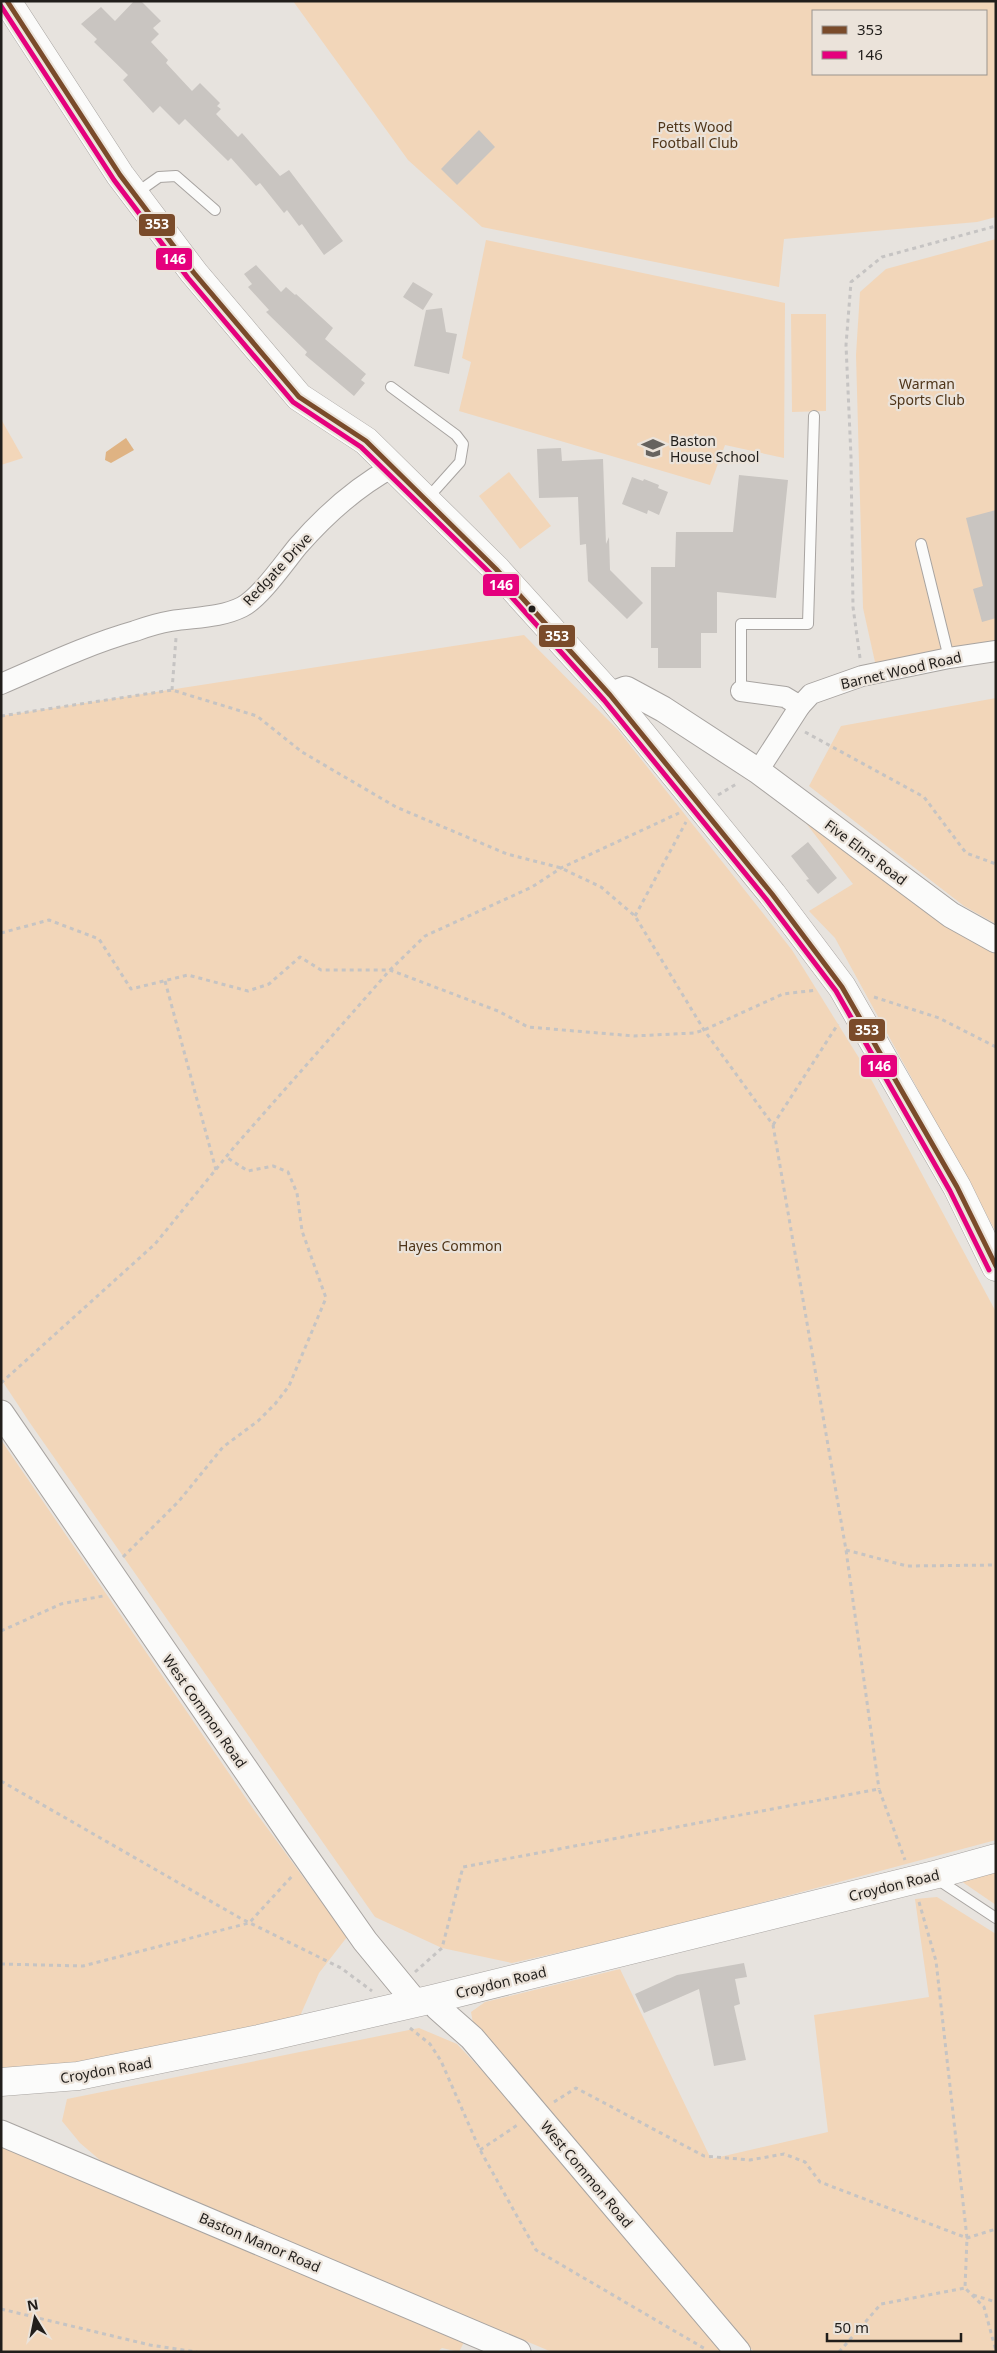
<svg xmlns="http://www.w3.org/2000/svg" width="997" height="2353" font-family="'Noto Sans',sans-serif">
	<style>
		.green { fill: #f2d6b9; fill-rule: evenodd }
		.water { fill: #dfb383 }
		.building { fill: #c9c5c1 }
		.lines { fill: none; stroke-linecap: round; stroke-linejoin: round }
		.service-casing { stroke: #a8a4a1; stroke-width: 12 }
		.minor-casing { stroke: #a8a4a1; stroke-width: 22 }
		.tertiary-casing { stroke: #a8a4a1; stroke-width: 27 }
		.secondary-casing { stroke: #a8a4a1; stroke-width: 29 }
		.trunk-casing { stroke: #a8a4a1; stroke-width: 29 }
		.path { stroke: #c6c4c3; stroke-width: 3; stroke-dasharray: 4 4; stroke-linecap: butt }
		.service { stroke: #fbfbfa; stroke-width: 10 }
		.minor { stroke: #fbfbfa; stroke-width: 20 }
		.tertiary { stroke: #fbfbfa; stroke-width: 25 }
		.secondary { stroke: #fbfbfa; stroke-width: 28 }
		.trunk { stroke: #fbfbfa; stroke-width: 28 }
		.bus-1-casing { stroke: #ebe3da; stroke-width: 9 }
		.bus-2-casing { stroke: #ebe3da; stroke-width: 9 }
		.bus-1 { stroke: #7a4b2a; stroke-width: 5 }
		.bus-2 { stroke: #e5007d; stroke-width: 5 }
		.bus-dot { fill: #211e1b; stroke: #ebe3da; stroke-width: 2 }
		.labels { text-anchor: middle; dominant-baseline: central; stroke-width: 4.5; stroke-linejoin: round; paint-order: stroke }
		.park-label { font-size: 14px; fill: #4f3519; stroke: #ebe3da }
		.poi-label { font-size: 14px; fill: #211e1b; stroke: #ebe3da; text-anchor: start }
		.street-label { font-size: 14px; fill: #211e1b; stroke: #ebe3da }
		.line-badge { stroke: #ebe3da; stroke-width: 2 }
		.badge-label { font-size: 14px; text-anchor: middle; font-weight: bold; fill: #fff }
	</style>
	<rect width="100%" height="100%" fill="#e7e3de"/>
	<g class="green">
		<path d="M293,1H996V217L977,222L784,239L779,287L482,227L408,160ZM813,11H986V74H813Z"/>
		<path d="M996,239V642L877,671L863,608L856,355L860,292L886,269Z"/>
		<path d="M486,240L785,303L784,458L725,445L710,485L459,411L471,362L462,358Z"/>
		<path d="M791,314H826V411L792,412Z"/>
		<path d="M1,419L23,458L1,465Z"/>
		<path d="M509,472L551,526L520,549L479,496Z"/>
		<path d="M524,635L618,730L792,950L864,1066L996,1312V1840L663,1929L512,1963L442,1948L375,1917L30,1423L1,1379V716Z"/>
		<path d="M996,698V924L964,906L809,786L841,726Z"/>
		<path d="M799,814L974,942L996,954V1232L835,938L809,911L853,884Z"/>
		<path d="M1,1440L254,1810L347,1937L319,1973L300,2016L230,2034L63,2065L1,2069Z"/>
		<path d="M996,1871V1905L961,1881Z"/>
		<path d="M937,1897L996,1934V2352H754L475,2034L471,2012L485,2002L620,1969L711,2159L828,2132L814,2015L929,1997L915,1899Z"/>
		<path d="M419,2028L457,2044L523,2114L689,2313L725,2352H552L107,2166L80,2143L62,2121L67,2099Z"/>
		<path d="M1,2145L466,2338L459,2352L442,2348L437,2352H1Z"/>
	</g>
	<path class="water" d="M126,438L134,450L111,463L105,460L106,452Z"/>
	<g class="building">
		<path d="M134,1H141L161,21L153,28L159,34L151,42L168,60L166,63L192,91L200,83L220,103L217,106L221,109L216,114L238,137L242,133L280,176L289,170L343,241L324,255L302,224L299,226L287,210L284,213L260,183L256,186L231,158L228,161L185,119L179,125L160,106L153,113L123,80L128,75L94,42L97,39L81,24L101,7L115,21Z"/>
		<path d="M479,130L495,147L457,185L441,169Z"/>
		<path d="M256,265L281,292L286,287L295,295L296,294L333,328L325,339L366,374L361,380L365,383L354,396L305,355L307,352L266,312L269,310L248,287L252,284L244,274Z"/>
		<path d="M413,282L433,294L423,310L403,297Z"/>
		<path d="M442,308L446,332L457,334L449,374L414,366L426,310Z"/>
		<path d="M561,448L562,461L603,459L606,544L609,537L610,570L643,603L627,619L588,581L586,544L580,545L578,497L539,498L537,449Z"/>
		<path d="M739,475L788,480L776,598L717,592V633H701V668H658V648H651V567H675L676,532H733Z"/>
		<path d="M632,477L643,481L644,479L659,485L658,488L668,492L659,515L648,510L647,514L622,504Z"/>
		<path d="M996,510V618L982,622L973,589L983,586L966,518Z"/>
		<path d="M808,842L837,878L818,894L806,880L809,879L791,856Z"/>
		<path d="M744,1963L747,1977L735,1979L740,2004L734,2006L746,2060L714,2066L699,1989L644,2013L635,1994L677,1975Z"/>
	</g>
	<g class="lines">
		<defs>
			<g id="service">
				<path d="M135,194L159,177L176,176L215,210"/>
				<path d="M391,387L456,435L463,444L460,462L426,500"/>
				<path d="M921,544L949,658"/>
				<path d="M741,691V624H808L814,416"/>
				<path d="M939,1876L943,1883L996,1918"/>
			</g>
			<g id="minor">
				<path d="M1,684C45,665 89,644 135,631C146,627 159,623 171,621C195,617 220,618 242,607C260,598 284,563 298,546C326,514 356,487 393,467"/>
				<path d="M741,691L785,697L800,706"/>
				<path d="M758,771L800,706L811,694L862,676L949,658L996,651"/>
			</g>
			<g id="tertiary">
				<path d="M610,695L626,689L663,709L758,771L951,915L996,940"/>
				<path d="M1,1413L292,1837L365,1941L416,2003"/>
				<path d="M433,1999L438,2008L472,2038L738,2352"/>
				<path d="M1,2133L518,2352"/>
			</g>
			<path id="secondary" d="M7,1L120,175L194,273L299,397L366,441L496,569L610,695L772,894L842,987L957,1187L996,1267"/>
			<path id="trunk" d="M1,2082L78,2076L259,2039L433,1999L938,1874L996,1858"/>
		</defs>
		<use href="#service" class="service-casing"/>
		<use href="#minor" class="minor-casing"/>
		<use href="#tertiary" class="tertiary-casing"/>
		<use href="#secondary" class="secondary-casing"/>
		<use href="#trunk" class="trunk-casing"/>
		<g class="path">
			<path d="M860,658L853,607L851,457L846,345L851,282L882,257L996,226"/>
			<path d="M172,690L176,638"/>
			<path d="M1,716L172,690L257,716L302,752L396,807L507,854L561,868L601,887L635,916L704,1030L773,1125L846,1550L879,1789"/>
			<path d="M805,732L924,797L966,853L996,864"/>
			<path d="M718,795L738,783"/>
			<path d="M635,916L686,822"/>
			<path d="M1,933L49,920L99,939L131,989L188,975L248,991L269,984L300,957L321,970H390L425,936L532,887L561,868L679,813"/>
			<path d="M165,981L216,1170"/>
			<path d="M874,997L939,1018L996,1047"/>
			<path d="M773,1125L838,1024"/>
			<path d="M1,1383L155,1244L235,1146L390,970L498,1011L528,1027L634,1036L694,1033L704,1030L783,994L817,990"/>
			<path d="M846,1550L907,1566L996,1565"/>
			<path d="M123,1557L179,1501L223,1447L258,1421L275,1404L289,1386L326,1298L302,1231L297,1193L288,1172L273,1166L248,1171L226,1157"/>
			<path d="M1,1631L61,1604L103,1596"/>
			<path d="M1,1781L240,1918L341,1968L372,1991"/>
			<path d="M919,1902L936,1961L967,2238L965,2288L984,2307L996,2351"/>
			<path d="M1,1964L83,1966L249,1923L294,1874"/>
			<path d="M415,1972L442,1948L463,1867L879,1789L905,1860"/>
			<path d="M410,2028L430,2044L441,2061L480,2150L536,2250L707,2350"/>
			<path d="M554,2102L576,2088L704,2156L750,2160L784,2154L805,2162L820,2182L967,2238L996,2229"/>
			<path d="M480,2150L519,2124"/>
			<path d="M973,2295L996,2302"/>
			<path d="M1,2309L150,2345L197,2352"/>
			<path d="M839,2352L881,2304L965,2288"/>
		</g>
		<use href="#service" class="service"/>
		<use href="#minor" class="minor"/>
		<use href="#tertiary" class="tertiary"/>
		<use href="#secondary" class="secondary"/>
		<use href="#trunk" class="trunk"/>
		<defs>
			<path id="bus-1" d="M7,1L120,175L194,273L299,397L366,441L496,569L610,695L772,894L842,987L957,1187L996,1266"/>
			<path id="bus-2" d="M1,6L114,180L188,278L293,402L361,447L491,574L604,700L766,899L836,991L950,1191L989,1270"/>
		</defs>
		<use href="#bus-1" class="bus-1-casing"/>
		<use href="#bus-2" class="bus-2-casing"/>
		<use href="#bus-1" class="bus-1"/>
		<use href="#bus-2" class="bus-2"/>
	</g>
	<defs>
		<symbol id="school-bare" viewBox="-9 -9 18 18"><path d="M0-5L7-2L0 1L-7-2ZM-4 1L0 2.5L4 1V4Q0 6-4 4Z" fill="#66635f" stroke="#ebe3da" stroke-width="2.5" paint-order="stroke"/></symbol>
	</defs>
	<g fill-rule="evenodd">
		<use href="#school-bare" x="637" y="432" width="32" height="32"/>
	</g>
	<circle class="bus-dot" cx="532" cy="609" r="4.5"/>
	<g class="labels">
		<g class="park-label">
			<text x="695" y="126">Petts Wood<tspan x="695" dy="16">Football Club</tspan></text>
			<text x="927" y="383">Warman<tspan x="927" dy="16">Sports Club</tspan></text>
			<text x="450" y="1245">Hayes Common</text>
		</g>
		<g class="poi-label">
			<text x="670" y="440">Baston<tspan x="670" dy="16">House School</tspan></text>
		</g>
		<g class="street-label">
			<text transform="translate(277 569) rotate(-47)">Redgate Drive</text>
			<text transform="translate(901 670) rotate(-13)">Barnet Wood Road</text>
			<text transform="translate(866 852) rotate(37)">Five Elms Road</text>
			<text transform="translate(205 1711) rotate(55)">West Common Road</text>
			<text transform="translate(894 1885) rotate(-14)">Croydon Road</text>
			<text transform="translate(501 1982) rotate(-14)">Croydon Road</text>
			<text transform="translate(106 2070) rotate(-10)">Croydon Road</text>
			<text transform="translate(587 2174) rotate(50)">West Common Road</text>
			<text transform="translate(260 2242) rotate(23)">Baston Manor Road</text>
		</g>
	</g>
	<g class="line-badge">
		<rect x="138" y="213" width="38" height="24" rx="5" fill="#7a4b2a"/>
		<rect x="155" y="247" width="38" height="24" rx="5" fill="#e5007d"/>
		<rect x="482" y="573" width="38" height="24" rx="5" fill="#e5007d"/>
		<rect x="538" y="624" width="38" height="24" rx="5" fill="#7a4b2a"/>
		<rect x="848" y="1018" width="38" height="24" rx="5" fill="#7a4b2a"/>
		<rect x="860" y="1054" width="38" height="24" rx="5" fill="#e5007d"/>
	</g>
	<g class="badge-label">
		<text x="157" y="229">353</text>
		<text x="174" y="264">146</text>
		<text x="501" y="590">146</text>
		<text x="557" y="641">353</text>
		<text x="867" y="1035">353</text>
		<text x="879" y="1071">146</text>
	</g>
	<rect width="997" height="2353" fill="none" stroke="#211e1b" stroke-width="5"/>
	<rect x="812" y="10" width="175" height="65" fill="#ebe3da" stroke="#9a948e"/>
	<rect x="822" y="26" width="25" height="8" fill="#7a4b2a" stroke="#9a948e"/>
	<text x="857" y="35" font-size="15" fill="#211e1b">353</text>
	<rect x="822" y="51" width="25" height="8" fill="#e5007d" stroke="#9a948e"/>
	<text x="857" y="60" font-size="15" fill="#211e1b">146</text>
	<g transform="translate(35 2318) rotate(350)" stroke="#ebe3da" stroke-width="4" paint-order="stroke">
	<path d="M0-4L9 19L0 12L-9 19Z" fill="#211e1b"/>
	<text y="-8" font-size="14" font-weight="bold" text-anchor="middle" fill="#211e1b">N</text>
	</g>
	<path d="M827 2333v8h134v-8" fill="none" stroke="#211e1b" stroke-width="2.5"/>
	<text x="834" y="2333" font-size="15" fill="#211e1b" stroke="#ebe3da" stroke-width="4" paint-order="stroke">50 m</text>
</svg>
